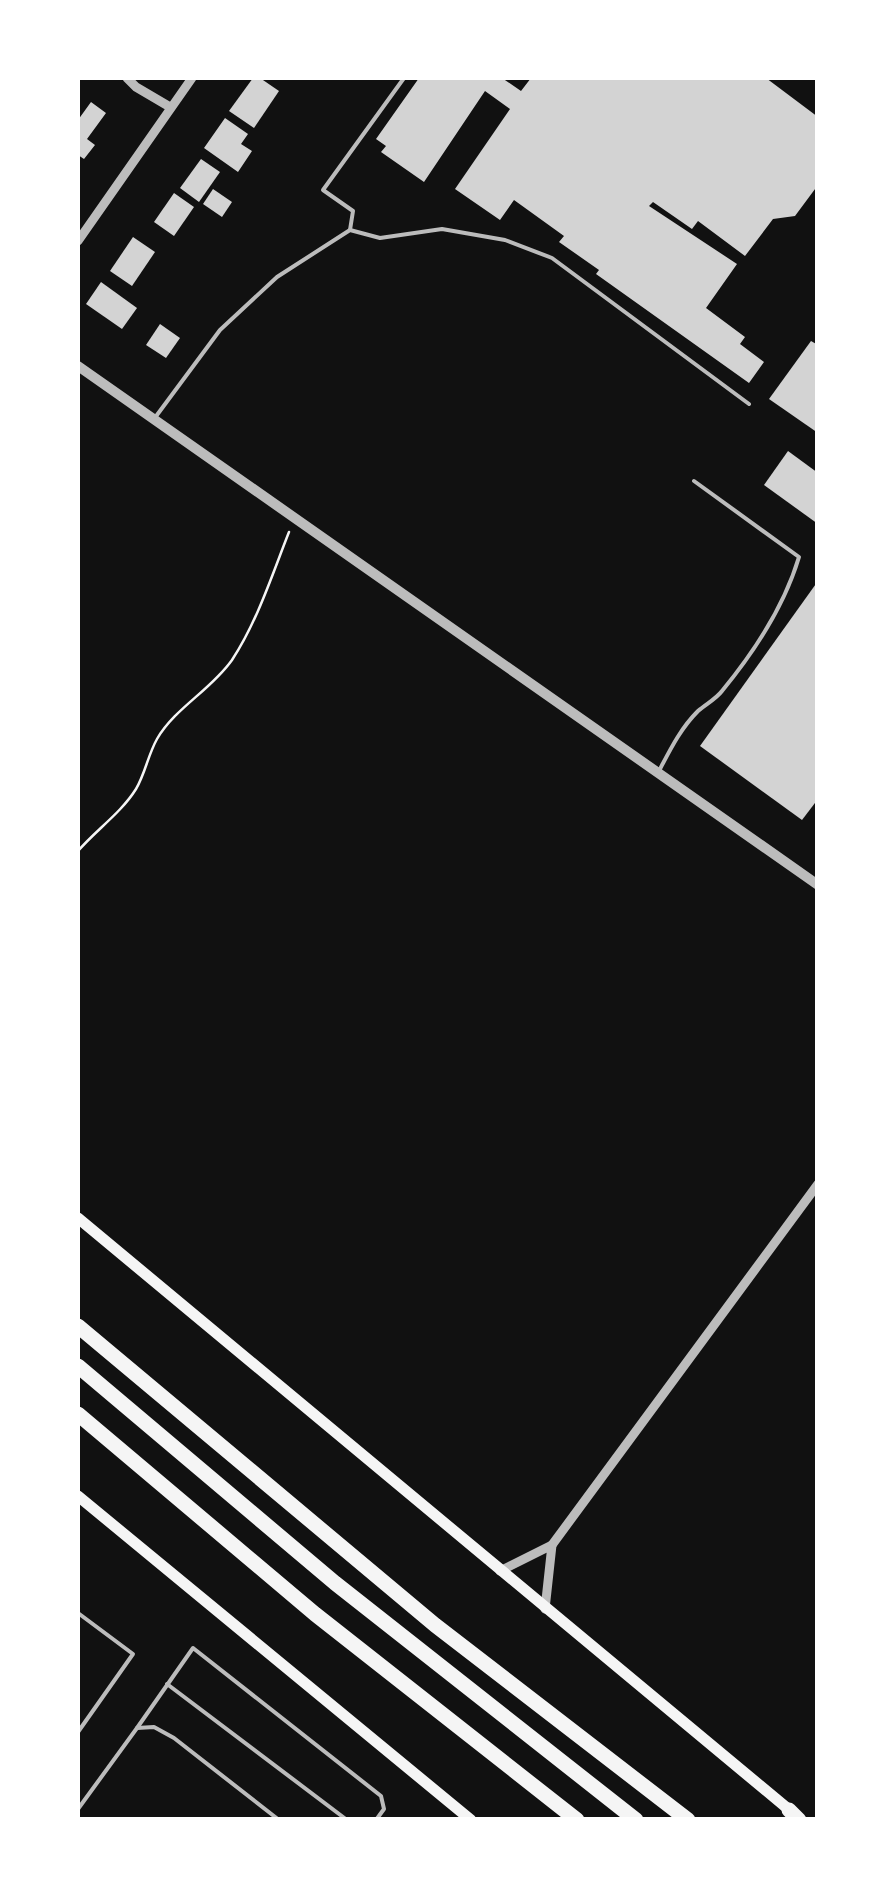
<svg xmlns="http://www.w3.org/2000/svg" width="895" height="1897" font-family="'Exo 2',sans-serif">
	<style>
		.building { fill: #d3d3d3 }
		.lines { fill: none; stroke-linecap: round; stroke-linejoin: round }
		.path { stroke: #f5f5f5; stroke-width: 2.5 }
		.service { stroke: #bcbcbc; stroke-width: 4 }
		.minor { stroke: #bcbcbc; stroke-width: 9 }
		.tertiary { stroke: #bcbcbc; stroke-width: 10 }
		.secondary { stroke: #f5f5f5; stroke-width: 11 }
		.motorway { stroke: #f5f5f5; stroke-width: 15 }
	</style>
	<rect width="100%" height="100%" fill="#111"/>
	<g class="building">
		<path d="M253,78H260L279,91L254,128L229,111Z"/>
		<path d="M419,78H502L521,91L531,78H766L818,117V185L795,216L773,219L745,256L698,221L692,229L653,202L649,206L737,264L706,308L745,337L740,344L764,362L749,383L596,274L599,270L559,242L564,236L514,200L500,220L455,189L510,109L485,91L424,182L381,152L386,146L376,139Z"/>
		<path d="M91,102L106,113L87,139L95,145L84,159L78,155V120Z"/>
		<path d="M225,118L248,134L241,144L252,151L238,172L204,148Z"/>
		<path d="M201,159L220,172L199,202L180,188Z"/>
		<path d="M213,189L232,202L222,217L203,204Z"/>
		<path d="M174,193L194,207L174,236L154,222Z"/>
		<path d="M133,237L155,252L132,286L110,271Z"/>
		<path d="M101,282L137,308L122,329L86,304Z"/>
		<path d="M160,324L180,338L166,358L146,345Z"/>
		<path d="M811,341L818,345V433L769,399Z"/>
		<path d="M788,451L818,473V524L764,485Z"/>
		<path d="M818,581V799L802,820L700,746Z"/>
	</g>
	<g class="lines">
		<path class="path" d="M78,851C96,830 121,813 136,789C145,774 148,755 157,739C175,708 211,690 232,660C257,622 272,575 289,532"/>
		<g class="service">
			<path d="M350,230L353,211L323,190L404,78"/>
			<path d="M154,419L220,330L277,277L350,230L380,238L442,229L505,240L552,258L749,404"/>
			<path d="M660,769C671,748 681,728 698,711C706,704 716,699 722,691C755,651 784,607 799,557L694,481"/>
			<path d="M78,1613L133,1654L78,1732"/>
			<path d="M167,1684L347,1820"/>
			<path d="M137,1728L193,1648L381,1796L384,1809L376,1820"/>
			<path d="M78,1809L137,1728L154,1727L174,1738L279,1820"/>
		</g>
		<g class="minor">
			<path d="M127,78L136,87L170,107"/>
			<path d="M78,241L192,78"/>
			<path d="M552,1545L818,1184"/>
			<path d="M500,1571L552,1545L545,1609"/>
		</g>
		<path class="tertiary" d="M78,366L818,885"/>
		<g class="secondary">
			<path d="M78,1218L793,1813"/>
			<path d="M78,1496L471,1820"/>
		</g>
		<g class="motorway">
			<path d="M78,1326L435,1625L688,1820"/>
			<path d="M78,1366L335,1583L636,1820"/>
			<path d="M78,1414L315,1614L577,1820"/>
			<path d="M789,1810L799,1820"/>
		</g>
	</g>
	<rect width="895" height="1897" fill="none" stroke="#ffffff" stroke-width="160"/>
</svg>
